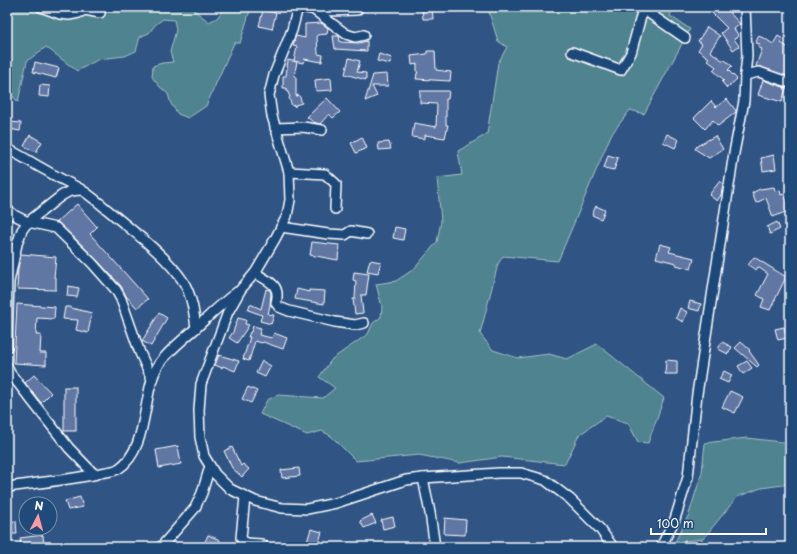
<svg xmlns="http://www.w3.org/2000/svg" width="797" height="554" font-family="'Playpen Sans',sans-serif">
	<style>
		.green { fill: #4f838f; stroke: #a7c1c7 }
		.building { fill: #6176a3; stroke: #fff }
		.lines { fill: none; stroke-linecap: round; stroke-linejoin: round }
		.minor-casing { stroke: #fff; stroke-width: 12 }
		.minor { stroke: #1f4a7a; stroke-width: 9 }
	</style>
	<rect width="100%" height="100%" fill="#305484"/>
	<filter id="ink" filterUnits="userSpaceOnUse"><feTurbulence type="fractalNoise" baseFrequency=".025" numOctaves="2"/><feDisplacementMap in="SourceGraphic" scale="8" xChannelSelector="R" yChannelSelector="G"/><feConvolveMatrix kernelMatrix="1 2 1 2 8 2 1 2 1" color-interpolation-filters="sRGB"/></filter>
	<g filter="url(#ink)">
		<g class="green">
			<path d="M7,7H190L209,22L217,18L225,7H251L240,43H234L206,106L188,118L178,114L171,104L168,94L159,86L152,77L153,66L162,63L173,62L170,52L176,30L174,20L163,19L155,25L149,33L140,37L136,51L125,56L99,59L77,71L46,47L27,61L18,102L7,90Z"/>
			<path d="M490,7H674L670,16L690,29L644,114L630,110L611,135L558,261L503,256L498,264L480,334L493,350L518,358L549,354L567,359L597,344L664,398L648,443L638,442L628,423L606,416L579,435L565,464L502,457L460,463L419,455L356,461L331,436L322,431L307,435L260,414L267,400L278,395L323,398L335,388L319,377L332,359L368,334L373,323L381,317L382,307L376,284L396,281L414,269L437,242L441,221L437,178L462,175L458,151L487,134L498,63L507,47L498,41L488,9Z"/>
			<path d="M747,438L790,443V484L761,488L737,497L703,539L675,542L689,514L702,472L705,443Z"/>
		</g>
		<g class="building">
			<path d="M422,7H432L433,19H423Z"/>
			<path d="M716,7H727L731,11L729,12L740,24L734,29L739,36L734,39L739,46L733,50L721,33L727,28L711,12Z"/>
			<path d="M263,10L276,13L272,29L259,26Z"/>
			<path d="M321,23L328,28L327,34L317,35L318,54L323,55L322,62L304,59L303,63L294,61L297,47L293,46L295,38L296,36L305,38V24Z"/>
			<path d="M707,27L720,36L710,51L722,60H725L732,66L728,70L737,79L727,88L722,82L724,80L713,70L716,67L707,60L709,58L698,50L702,44L698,41Z"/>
			<path d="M333,36H339L340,42L359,43L367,41V51L335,49Z"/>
			<path d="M758,36L764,38L773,44L778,36L783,39L781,43L790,49V77L756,66L762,49L758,47L760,44L756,43Z"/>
			<path d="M427,51H435L436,70L451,72L450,81L416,79L417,73H418L417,72V64L412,65L411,56L427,54Z"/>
			<path d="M379,54L392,58L390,64L377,61Z"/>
			<path d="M349,58L360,61L357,72L366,73V80L345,74Z"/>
			<path d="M288,60L297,62L294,76H296V96L299,95L302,103L295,105V107L294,105L292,106L289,98L290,97L286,88H283V76H286Z"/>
			<path d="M35,62L59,68L56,78L33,72Z"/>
			<path d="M387,74L388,86H372L377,96L365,101L373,75Z"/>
			<path d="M331,78L332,90L316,91L315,80Z"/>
			<path d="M763,80L786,88L782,102L758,95Z"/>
			<path d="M40,85L50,86L49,97L39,96Z"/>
			<path d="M420,91H449L448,99H446V125H448L445,138L425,135V139L412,137L414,123L436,127L437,104L420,103Z"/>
			<path d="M327,98L340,112L333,118L329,114L320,124L313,122L307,117Z"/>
			<path d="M727,99L736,111V112L718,126L713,120L705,129L694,118L711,101L716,107Z"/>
			<path d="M10,122L21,123L20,131L9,129Z"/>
			<path d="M667,134L679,140L675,148L663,142Z"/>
			<path d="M30,135L42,142L36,152L24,146Z"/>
			<path d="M715,136L723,149L709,158L695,149L697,146Z"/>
			<path d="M362,137L367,148L356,153L351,143Z"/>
			<path d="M389,142L391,149L379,150L378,143Z"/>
			<path d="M608,155L618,158L614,170L604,168Z"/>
			<path d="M774,155L776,169L763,171L761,158Z"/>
			<path d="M720,181L723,184L721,195L717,201L709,195Z"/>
			<path d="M774,187L775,191L780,190L781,195L784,194L790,210L773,217L766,198L756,203L752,193L760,189Z"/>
			<path d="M77,204L97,227L90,234L148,299L137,308L126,296L121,286L96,259L60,224L57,222Z"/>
			<path d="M596,206L605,210L601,219L592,215Z"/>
			<path d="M777,222L780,229L770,234L767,227Z"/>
			<path d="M395,227L405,229L403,240L393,238Z"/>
			<path d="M312,242L339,245L338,260L310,255Z"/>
			<path d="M660,244L671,247L669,252L694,258L691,269L676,265V263L656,258Z"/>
			<path d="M21,254L56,257L54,278H56V290L17,289L18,268Z"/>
			<path d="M754,257L786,277L770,310L761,307L764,299L757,295L768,274L758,267L756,270L748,265Z"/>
			<path d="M370,260L381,262L378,273L367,271Z"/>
			<path d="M354,272L369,274L366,295H361L363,313L355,314L353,299H355L356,281L353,280Z"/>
			<path d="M68,286L79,288L77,297L67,296Z"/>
			<path d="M266,289L270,290L271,293L270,305L268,314L274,315L271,324L260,321L262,315L248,310L250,304L261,309Z"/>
			<path d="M297,289L309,292V290L325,291L324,304L295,299Z"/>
			<path d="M690,301L701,304L699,311L688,308Z"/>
			<path d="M17,304L55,307L54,319L37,318L36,335H41L40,353H46V365L14,363Z"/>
			<path d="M65,307H71V308L92,313L88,333L76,330L78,320L63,319Z"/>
			<path d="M680,308L687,312L683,322L676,318Z"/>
			<path d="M159,313L167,318L151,346L142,341Z"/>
			<path d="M238,318L246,320L245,324L249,325L237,343L229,338L233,332Z"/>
			<path d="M253,326L261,328L259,335L272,338L274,333L287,338L283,349L263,342L262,343L255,341L249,361L243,359L250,337H248L250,332H251Z"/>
			<path d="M784,327L787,338L778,340L775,329Z"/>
			<path d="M722,342L732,347L728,354L718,349Z"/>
			<path d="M741,342L750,350L749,351L759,365L757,367L735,348Z"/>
			<path d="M219,355L239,361L235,371L223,366L222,368L215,365Z"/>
			<path d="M666,360L677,361V374H665Z"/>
			<path d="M262,361L271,366L265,377L256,373Z"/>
			<path d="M747,361L752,368L743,374L738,366Z"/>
			<path d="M724,371L732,375L728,383L719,379Z"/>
			<path d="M34,375L51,393L41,403L25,383Z"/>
			<rect x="64" y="387" width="12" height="44"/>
			<path d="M248,387L257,391L251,403L242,399Z"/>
			<path d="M730,391L743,397L735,413L722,407Z"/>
			<path d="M178,446L181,464L159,468L156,450Z"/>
			<path d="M232,447L241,466L243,464L249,469L242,477L232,468L224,451Z"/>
			<path d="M299,468L300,476L282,478L281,470Z"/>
			<path d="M80,497L83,507L68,510L65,501Z"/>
			<path d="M372,515L376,523L364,528L360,521Z"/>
			<path d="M393,517L395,526L383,529L381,520Z"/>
			<path d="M445,518L466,520L465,535L444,534Z"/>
			<path d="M16,521L17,534H7V522Z"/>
			<path d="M311,529L322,532L318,545L307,542Z"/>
			<path d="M43,535L44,547H21L20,538Z"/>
			<path d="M208,535L220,540L217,547H210L204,544Z"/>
		</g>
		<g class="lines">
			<defs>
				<g id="minor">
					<path d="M41,7L60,14L69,15L79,13L85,10L100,13"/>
					<path d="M298,7L292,30L274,75L269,95L272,116L289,172L290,200L287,216L275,239L255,273L241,289L228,312L201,384L199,410L200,437L204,456L215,474L230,489L255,501L282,508L307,509L336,503L406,480L423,478L499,473H521L545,480L570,499L600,529L613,547"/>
					<path d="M301,7C320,12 338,11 357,10"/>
					<path d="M635,7L643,9L685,38"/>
					<path d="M314,10L346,34L355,37L364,35"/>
					<path d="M572,52L621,70L631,53L643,9"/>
					<path d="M745,75L759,72L790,83"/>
					<path d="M275,128L303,127L322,130"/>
					<path d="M7,149C21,155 33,164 47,171C58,178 70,183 82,190C94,198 104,207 115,216C139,236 166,256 183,281C192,296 194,312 196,328"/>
					<path d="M289,172L325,174L336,184L335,209"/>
					<path d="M7,209L14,215L28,222L56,228L92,263L116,290L121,299L140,353L152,379"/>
					<path d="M281,227L328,234L345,235L351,231L367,234"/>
					<path d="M255,273C269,282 281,284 276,303L279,307L289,311L335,322L355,325L364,323"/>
					<path d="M7,347L9,282L17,244L22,230L28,222L61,196L70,191L81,190"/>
					<path d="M7,366L10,373L69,448L94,474"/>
					<path d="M423,478L430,513L435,547"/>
					<path d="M7,487C37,483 68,480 97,474C103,472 112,472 118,469C150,449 141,392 159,364C169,350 184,339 196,328C210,315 222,303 237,292"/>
					<path d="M245,497L241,538L245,543L261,544L265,547"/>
					<path d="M161,547L195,508L202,493L210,466"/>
					<path d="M661,547L675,519L688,477L697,394L734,153L744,101L745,75L747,56L745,7"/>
				</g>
			</defs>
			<use href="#minor" class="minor-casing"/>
			<use href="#minor" class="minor"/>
		</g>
	</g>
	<rect width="797" height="554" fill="none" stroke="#1f4a7a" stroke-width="24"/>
	<rect x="12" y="12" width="773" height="530" fill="none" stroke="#fff" stroke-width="1.5" filter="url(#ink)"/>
	<g transform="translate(38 516) rotate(6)"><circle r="19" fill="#1f4a7a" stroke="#7992af"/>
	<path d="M0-3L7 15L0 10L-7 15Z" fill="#ff9aa2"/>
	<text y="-6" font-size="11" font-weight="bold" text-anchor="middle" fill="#ffffff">N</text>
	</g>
	<path d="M651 528v6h115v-6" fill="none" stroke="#ffffff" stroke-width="2"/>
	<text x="657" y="528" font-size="12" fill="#ffffff" stroke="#1f4a7a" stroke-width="3" paint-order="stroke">100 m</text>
</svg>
